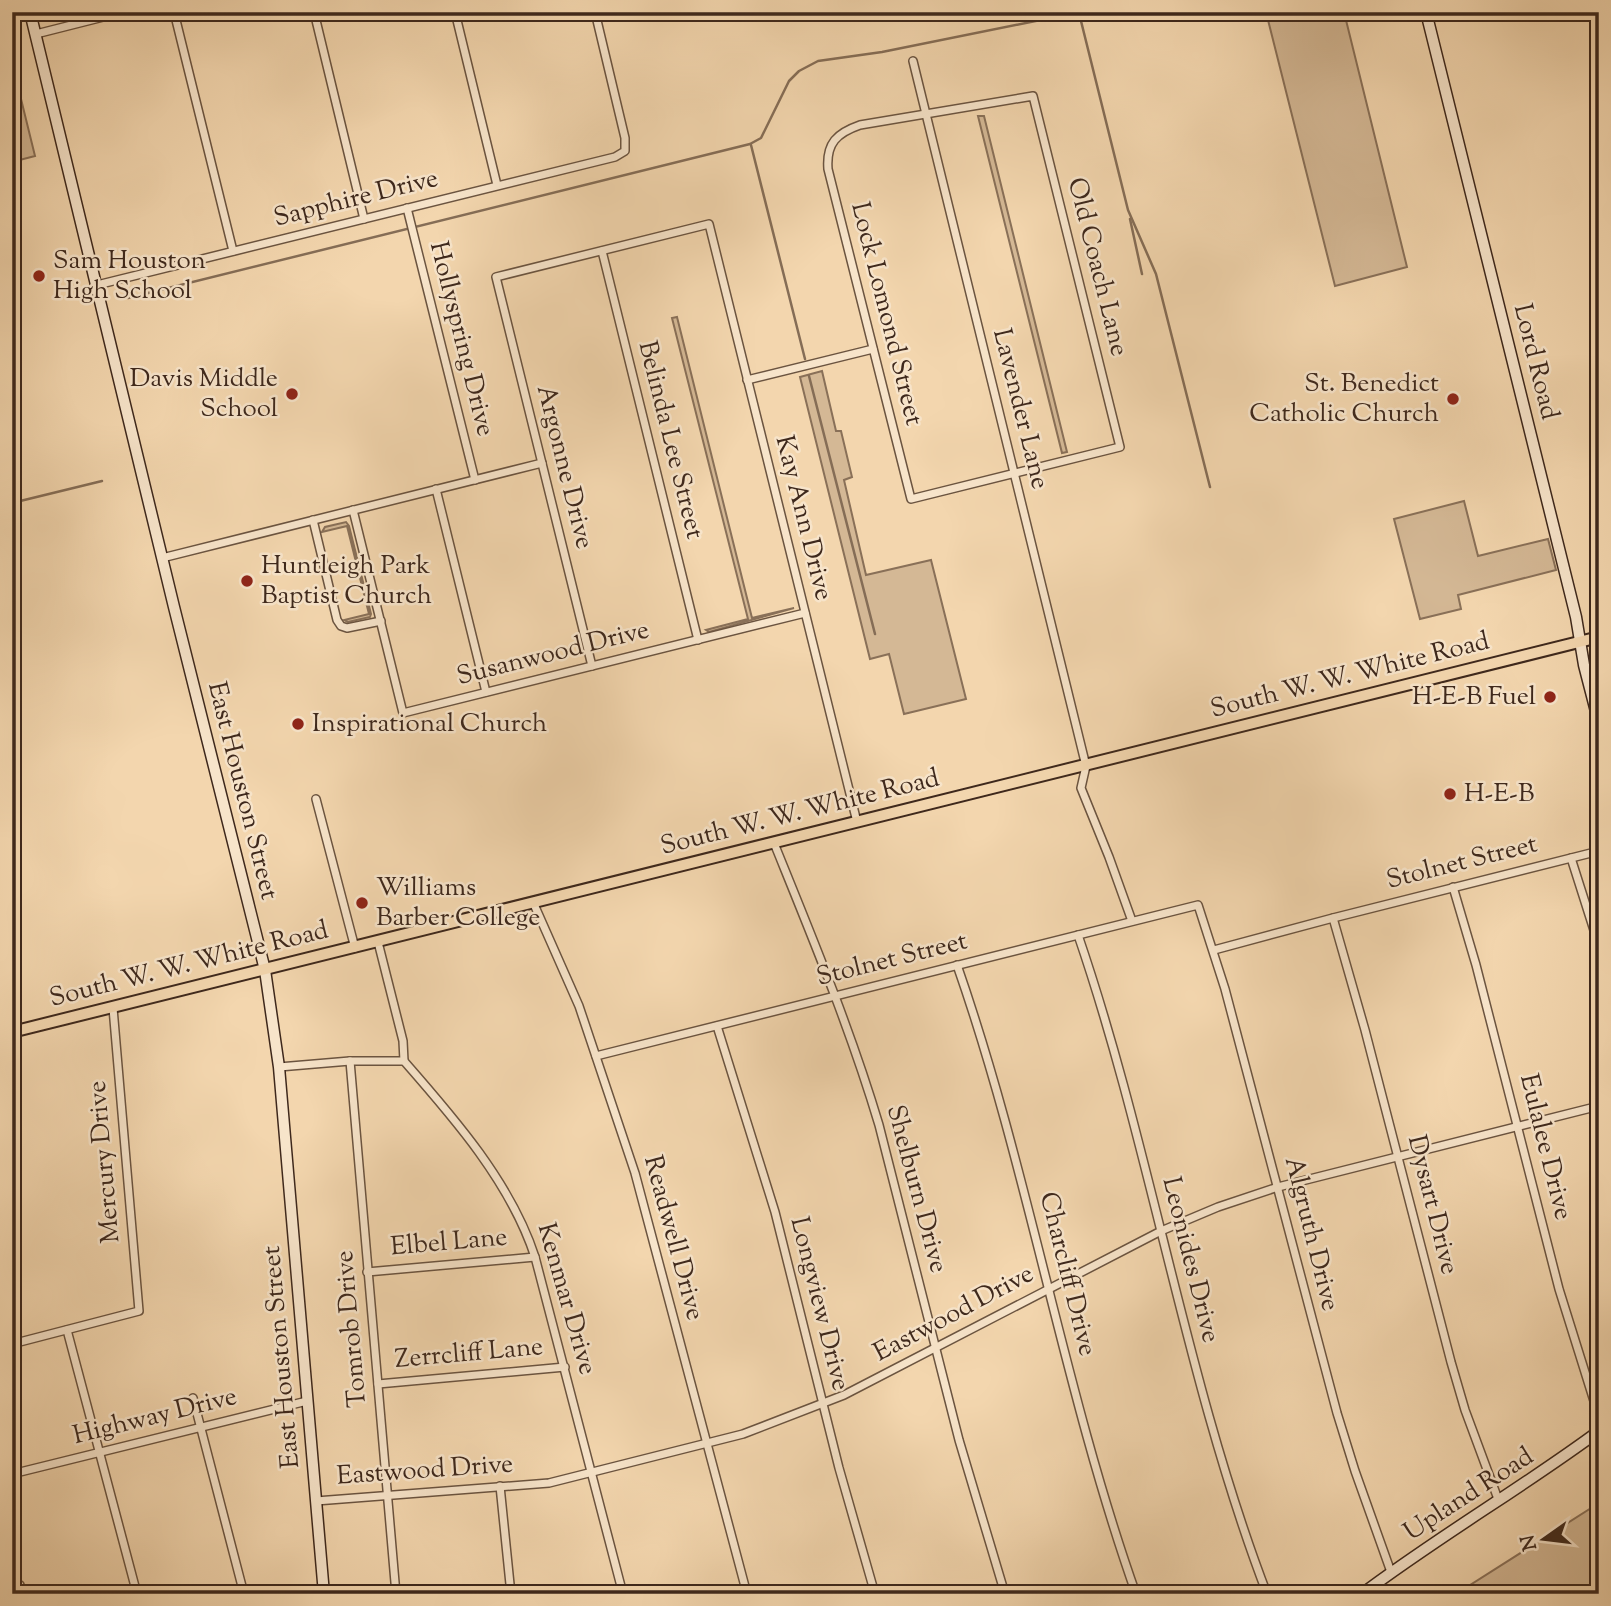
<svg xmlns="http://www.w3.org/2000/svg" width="1611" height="1606" font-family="'Sorts Mill Goudy',serif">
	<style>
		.green { fill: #d4b895; stroke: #897058; stroke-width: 2 }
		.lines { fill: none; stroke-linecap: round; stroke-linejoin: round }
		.stream { stroke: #856d56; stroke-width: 2.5 }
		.street-casing { stroke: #6b5440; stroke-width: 10 }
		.secondary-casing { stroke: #3e281c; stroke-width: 13 }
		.primary-casing { stroke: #3e281c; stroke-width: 14 }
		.street { stroke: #f7e4ca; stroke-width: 7 }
		.secondary { stroke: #f7e4ca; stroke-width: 10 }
		.primary { stroke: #f3d6ae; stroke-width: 10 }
		.poi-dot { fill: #8f2418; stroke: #f7e4ca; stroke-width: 2.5 }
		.labels { text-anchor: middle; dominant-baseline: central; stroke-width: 5; stroke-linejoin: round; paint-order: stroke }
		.street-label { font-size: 26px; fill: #3e281c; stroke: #f7e4ca }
		.poi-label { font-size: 26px; fill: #3e281c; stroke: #f7e4ca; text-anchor: start }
	</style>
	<rect width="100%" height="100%" fill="#f3d6ae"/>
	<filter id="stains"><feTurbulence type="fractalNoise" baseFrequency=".00286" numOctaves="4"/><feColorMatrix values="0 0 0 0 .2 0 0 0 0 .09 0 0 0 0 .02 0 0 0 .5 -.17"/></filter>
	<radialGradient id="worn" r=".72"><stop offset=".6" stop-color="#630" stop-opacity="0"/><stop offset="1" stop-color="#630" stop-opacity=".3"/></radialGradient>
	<g class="green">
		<path d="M1266,12H1344L1407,267L1335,286Z"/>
		<path d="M21,99L35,156L12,162V101Z"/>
		<path d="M978,116H984L1067,452L1062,453Z"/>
		<path d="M677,317L752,618L794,608L709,632L706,630L748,619L672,318Z"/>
		<path d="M822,371L836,431H841L852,477L844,480L866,575L931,560L966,699L904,714L889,654L870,659L800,377Z"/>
		<path d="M1464,501L1478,556L1548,539L1556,570L1458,595L1461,609L1420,619L1394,519Z"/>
		<path d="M346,522L349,526L371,614L370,617L348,622L344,620L369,614L347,526L322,532L325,527Z"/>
		<path d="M1599,1503V1594H1456Z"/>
	</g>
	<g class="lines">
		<g class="stream">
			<path d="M1079,13L1128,210L1156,274L1210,487"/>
			<path d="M751,145L805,359"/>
			<path d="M1130,219L1142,274"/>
			<path d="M128,298L750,144L761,138L789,81L799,71L818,61L882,52L1080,12"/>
			<path d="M809,376L875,634"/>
			<path d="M12,503L102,481"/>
		</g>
		<defs>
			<g id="street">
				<path d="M174,12L233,251"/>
				<path d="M314,12L364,219"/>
				<path d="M455,12L497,185"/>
				<path d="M36,34L123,12"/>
				<path d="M913,61L1086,766L1081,788L1109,857L1132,921"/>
				<path d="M1033,96L1120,447L911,499L828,169C826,143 837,133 860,125Z"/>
				<path d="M407,208L475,480"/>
				<path d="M602,251L698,640"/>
				<path d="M97,285L615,157L625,151V138L595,12"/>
				<path d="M747,380L873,349"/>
				<path d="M436,489L486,692"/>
				<path d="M353,510L403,713L805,613"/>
				<path d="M313,520L337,620L341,626L347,628L381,621"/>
				<path d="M162,558L542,463"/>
				<path d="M592,666L496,277L709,224L857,822"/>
				<path d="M316,799L355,948"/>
				<path d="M774,843C812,937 850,1028 879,1125L959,1440L1005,1594"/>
				<path d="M1571,858L1599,946"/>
				<path d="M1453,887L1476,965L1559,1289L1599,1417"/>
				<path d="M533,902L579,1006L635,1173L747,1594"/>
				<path d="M1333,918L1365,1030L1451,1362L1465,1410L1498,1499"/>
				<path d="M1078,935C1152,1151 1185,1380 1267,1594"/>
				<path d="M378,942L403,1041L404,1061"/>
				<path d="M1214,950L1333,918L1599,851"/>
				<path d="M957,965C1029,1171 1063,1388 1136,1594"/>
				<path d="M717,1026L775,1212L839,1468L875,1594"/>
				<path d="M596,1056L1198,905L1225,989L1337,1413L1355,1471L1391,1572"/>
				<path d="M350,1061L396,1594"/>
				<path d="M279,1067L350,1061H404C454,1118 511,1183 535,1257L623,1594"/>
				<path d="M367,1272L535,1257"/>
				<path d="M67,1330L137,1594"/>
				<path d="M12,1344L139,1311L113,1008"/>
				<path d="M378,1384L565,1367"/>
				<path d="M193,1398L244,1594"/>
				<path d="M12,1474L307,1401"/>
				<path d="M500,1486L511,1594"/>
				<path d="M316,1501L549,1483L743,1434L844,1395L1161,1231L1218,1207L1278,1187L1599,1106"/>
				<path d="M20,1585L22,1594"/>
			</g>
			<g id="secondary">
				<path d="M30,12L174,607L265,970L279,1067L324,1594"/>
				<path d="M1426,12L1576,617L1584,665L1599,723"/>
				<path d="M1362,1594C1439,1536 1522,1488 1599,1431"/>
			</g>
			<path id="primary" d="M12,1032L1599,637"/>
		</defs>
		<use href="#street" class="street-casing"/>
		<use href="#secondary" class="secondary-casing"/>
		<use href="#primary" class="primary-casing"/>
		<use href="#street" class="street"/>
		<use href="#secondary" class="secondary"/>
		<use href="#primary" class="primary"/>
	</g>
	<g class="poi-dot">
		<circle cx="39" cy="276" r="7"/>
		<circle cx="292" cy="394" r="7"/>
		<circle cx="1453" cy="399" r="7"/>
		<circle cx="247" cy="581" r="7"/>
		<circle cx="1550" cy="697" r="7"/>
		<circle cx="298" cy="724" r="7"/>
		<circle cx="1450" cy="794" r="7"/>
		<circle cx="362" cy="903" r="7"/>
	</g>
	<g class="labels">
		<g class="street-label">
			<text transform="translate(356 199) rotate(-14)">Sapphire Drive</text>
			<text transform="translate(1097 267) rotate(76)">Old Coach Lane</text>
			<text transform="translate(886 314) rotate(76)">Lock Lomond Street</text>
			<text transform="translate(461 339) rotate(76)">Hollyspring Drive</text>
			<text transform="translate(1535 362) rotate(76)">Lord Road</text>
			<text transform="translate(1020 409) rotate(76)">Lavender Lane</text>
			<text transform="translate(670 440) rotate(76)">Belinda Lee Street</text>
			<text transform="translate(564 467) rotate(76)">Argonne Drive</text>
			<text transform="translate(803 518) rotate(76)">Kay Ann Drive</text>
			<text transform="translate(553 654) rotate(-14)">Susanwood Drive</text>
			<text transform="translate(1350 676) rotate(-14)">South W. W. White Road</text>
			<text transform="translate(242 791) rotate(76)">East Houston Street</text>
			<text transform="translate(800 813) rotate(-14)">South W. W. White Road</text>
			<text transform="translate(1462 863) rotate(-14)">Stolnet Street</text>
			<text transform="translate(892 960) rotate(-14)">Stolnet Street</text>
			<text transform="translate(189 965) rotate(-14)">South W. W. White Road</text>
			<text transform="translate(1545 1147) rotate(76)">Eulalee Drive</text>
			<text transform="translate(105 1162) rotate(-95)">Mercury Drive</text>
			<text transform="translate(916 1189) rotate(75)">Shelburn Drive</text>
			<text transform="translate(1432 1205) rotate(76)">Dysart Drive</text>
			<text transform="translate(1311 1234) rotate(76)">Algruth Drive</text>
			<text transform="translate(673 1238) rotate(75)">Readwell Drive</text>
			<text transform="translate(449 1243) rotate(-5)">Elbel Lane</text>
			<text transform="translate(1190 1260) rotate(76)">Leonides Drive</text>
			<text transform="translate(1067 1274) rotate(76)">Charcliff Drive</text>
			<text transform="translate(566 1299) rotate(74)">Kenmar Drive</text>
			<text transform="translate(819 1304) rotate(76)">Longview Drive</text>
			<text transform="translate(954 1314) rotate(-28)">Eastwood Drive</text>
			<text transform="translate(352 1329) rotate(-95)">Tomrob Drive</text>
			<text transform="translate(469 1354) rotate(-5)">Zerrcliff Lane</text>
			<text transform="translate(282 1357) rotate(-95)">East Houston Street</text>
			<text transform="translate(155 1417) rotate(-14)">Highway Drive</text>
			<text transform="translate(425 1471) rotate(-4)">Eastwood Drive</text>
			<text transform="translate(1469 1495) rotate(-33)">Upland Road</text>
		</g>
		<g class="poi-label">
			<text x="53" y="261">Sam Houston<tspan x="53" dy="30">High School</tspan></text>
			<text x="278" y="379" text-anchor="end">Davis Middle<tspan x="278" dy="30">School</tspan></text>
			<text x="1439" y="384" text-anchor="end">St. Benedict<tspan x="1439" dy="30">Catholic Church</tspan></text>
			<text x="261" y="566">Huntleigh Park<tspan x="261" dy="30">Baptist Church</tspan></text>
			<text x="1536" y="697" text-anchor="end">H-E-B Fuel</text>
			<text x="312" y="724">Inspirational Church</text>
			<text x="1464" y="794">H-E-B</text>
			<text x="376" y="888">Williams<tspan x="376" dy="30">Barber College</tspan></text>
		</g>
	</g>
	<rect width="1611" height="1606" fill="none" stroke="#f3d6ae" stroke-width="42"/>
	<rect x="14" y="14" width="1583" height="1578" fill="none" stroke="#3e281c" stroke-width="3.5"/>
	<rect x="21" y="21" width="1569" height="1564" fill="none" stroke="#3e281c" stroke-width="2"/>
	<g transform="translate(1544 1539) rotate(256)" stroke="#f7e4ca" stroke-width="5" paint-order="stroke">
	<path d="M0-5L12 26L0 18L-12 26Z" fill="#3e281c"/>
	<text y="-10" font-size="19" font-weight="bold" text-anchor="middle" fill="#3e281c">N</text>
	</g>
	<rect width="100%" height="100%" filter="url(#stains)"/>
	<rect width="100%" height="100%" fill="url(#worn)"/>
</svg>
